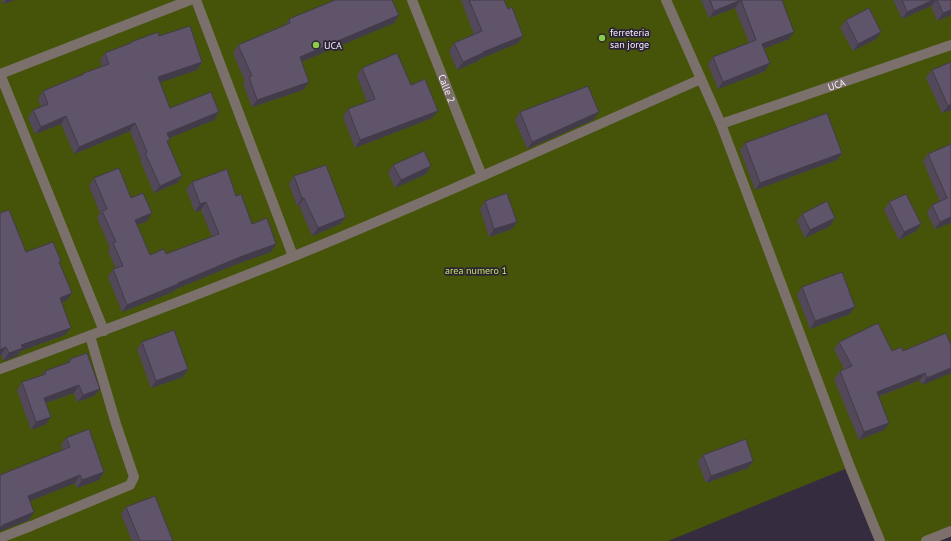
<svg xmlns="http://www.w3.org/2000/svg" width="951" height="541" font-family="'PT Sans',sans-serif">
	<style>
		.green { fill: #455408 }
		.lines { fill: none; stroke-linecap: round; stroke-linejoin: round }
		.minor { stroke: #7b706c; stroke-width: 10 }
		.wall { fill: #52485a }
		.shaded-wall { fill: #423b4a }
		.building { fill: #5f5469; stroke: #423b4a }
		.poi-dot { fill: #8bce46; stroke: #2c2335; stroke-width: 1.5 }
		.labels { text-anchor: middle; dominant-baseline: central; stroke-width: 3.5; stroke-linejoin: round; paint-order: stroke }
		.poi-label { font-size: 10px; fill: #f6effc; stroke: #2c2335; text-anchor: start }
		.street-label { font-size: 10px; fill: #f6effc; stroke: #2c2335 }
		.park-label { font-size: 10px; fill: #c7e666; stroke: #2c2335 }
	</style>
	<rect width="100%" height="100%" fill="#362c3f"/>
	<path class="green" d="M0,0H951V531L926,541H880L850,467L668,541H0Z"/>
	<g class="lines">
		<g class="minor">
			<path d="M196,0L293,256"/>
			<path id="s1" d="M412,0L482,176"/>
			<path d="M666,0L721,124L850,467L880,541"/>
			<path d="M0,74L104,331"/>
			<path d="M0,74L190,0"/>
			<path id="s2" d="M721,124L951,45"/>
			<path d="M0,369C98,333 195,296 292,257C430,201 565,139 701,79"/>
			<path d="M0,538L31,526L130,485L134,477L116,424L90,336"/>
			<path d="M926,541L951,531"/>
		</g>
	</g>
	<g class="wall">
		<path d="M2,0H15L3,4Z"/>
		<path d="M461,0H504L508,9L523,36L518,43L480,59L478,61L457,70L449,51L454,43L474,35Z"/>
		<path d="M701,0H782L789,39L764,49L770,63L765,71L718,89L708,64L713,57L749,43L735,8L709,18Z"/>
		<path d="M893,0H951V15L937,21L931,6L902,19Z"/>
		<path d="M399,15L394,23L301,62L309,82L303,90L252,107L243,84L245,81L233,53L238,45L285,25L289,19Z"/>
		<path d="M846,20L881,32L876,39L853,51L840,28Z"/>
		<path d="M159,36L202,62L197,70L160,82L170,108L214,120L169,138L168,143L182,176L177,183L154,193L140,160L141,159L130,131L74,154L61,124L35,134L28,118L33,110L41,107L38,99L43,91L83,74L84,73L102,66L100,60L105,53L129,44L131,42Z"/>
		<path d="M951,62V110L942,113L926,78L932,70Z"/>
		<path d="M362,68L432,118L355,148L343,117L348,109L367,102L357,76Z"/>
		<path d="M520,112L593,120L527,149L515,120Z"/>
		<path d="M745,143L842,153L837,160L755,190L740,150Z"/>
		<path d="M951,144V223L935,229L927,213L932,205L940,202L923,161L928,154Z"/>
		<path d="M393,165L431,166L426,174L395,188L388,173Z"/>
		<path d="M294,176L346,217L340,224L312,236L299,205L297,206L289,184Z"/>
		<path d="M94,178L131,198L147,221L137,225L150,255L166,254L212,237L201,210L195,212L186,189L192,182L236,196L252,224L276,244L271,252L234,265L174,290L173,292L122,312L108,277L113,269H116L108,251L110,248L97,218L100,213L89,186Z"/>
		<path d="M485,201L517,222L512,229L489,237L480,209Z"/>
		<path d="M889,202L921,224L916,231L899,240L884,210Z"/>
		<path d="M0,213L26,252L61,261L60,263L67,300L62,303L65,335L21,351L17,356L3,361L1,355H0Z"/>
		<path d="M802,214L830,226L805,238L797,221Z"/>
		<path d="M802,287L850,314L810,329L797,295Z"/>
		<path d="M142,342L188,369L183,377L151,388L137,349Z"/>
		<path d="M839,342L892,351H903L951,345V373L922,385L920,380L878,397L889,423L884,430L859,440L834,379L840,371L844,369L834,349Z"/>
		<path d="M70,359L100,389L94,396L77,402L74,393L46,403V424L31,430L17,390L22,382L41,376L45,371L67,363Z"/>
		<path d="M66,438L104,472L99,480L77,488L75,483L30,501L29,520L0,531V475L63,450L61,445Z"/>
		<path d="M703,455L753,461L748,468L706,483L698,462Z"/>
		<path d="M126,507L173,541H132L121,514Z"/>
	</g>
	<g class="shaded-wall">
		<path d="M6,0H15L3,4Z"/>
		<path d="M741,0L735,8L709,18L714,11Z"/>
		<path d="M933,0H936L931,6L902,19L907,12Z"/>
		<path d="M951,10V15L937,21L943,13Z"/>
		<path d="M399,15L394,23L294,65L300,57Z"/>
		<path d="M794,32L789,39L757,51L762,44Z"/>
		<path d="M881,32L876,39L853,51L858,44Z"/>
		<path d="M523,36L518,43L480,59L478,61L457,70L463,62L483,52Z"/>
		<path d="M202,62L197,70L153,85L158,77Z"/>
		<path d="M770,63L765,71L718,89L723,82Z"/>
		<path d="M309,82L303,90L252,107L257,100Z"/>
		<path d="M951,104V110L942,113L948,106Z"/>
		<path d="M438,111L432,118L355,148L360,140Z"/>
		<path d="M219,112L214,120L162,141L167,133Z"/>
		<path d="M599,112L593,120L527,149L532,142Z"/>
		<path d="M66,116L61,124L35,134L41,127Z"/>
		<path d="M135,123L130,131L74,154L79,147Z"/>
		<path d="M842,153L837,160L755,190L760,183Z"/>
		<path d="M431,166L426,174L395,188L401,180Z"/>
		<path d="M182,176L177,183L154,193L160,186Z"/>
		<path d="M302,198H304L299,205L297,206Z"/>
		<path d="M206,202L201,210L195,212L200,204Z"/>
		<path d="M152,213L147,221L130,228L135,220Z"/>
		<path d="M346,217L340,224L312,236L318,228Z"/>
		<path d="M951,217V223L935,229L940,222Z"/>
		<path d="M835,218L830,226L805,238L810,230Z"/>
		<path d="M517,222L512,229L489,237L494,229Z"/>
		<path d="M921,224L916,231L899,240L904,232Z"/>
		<path d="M276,244L271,252L234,265L174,290L173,292L122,312L127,305L240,257Z"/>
		<path d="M72,293L67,300L55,305L60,298Z"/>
		<path d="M855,307L850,314L810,329L815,321Z"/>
		<path d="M71,328L65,335L21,351L17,356L3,361L9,353L21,345Z"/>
		<path d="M6,347L1,355H0V350Z"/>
		<path d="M951,368V373L922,385L927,378Z"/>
		<path d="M188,369L183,377L151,388L156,381Z"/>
		<path d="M925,373L920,380L871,399L877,392Z"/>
		<path d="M79,385L74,393L39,405L44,398Z"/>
		<path d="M100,389L94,396L77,402L83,395Z"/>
		<path d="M51,417L46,424L31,430L36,422Z"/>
		<path d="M889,423L884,430L859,440L864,432Z"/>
		<path d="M753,461L748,468L706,483L711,476Z"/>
		<path d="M104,472L99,480L77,488L82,480Z"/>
		<path d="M80,475L75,483L23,504L28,496Z"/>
		<path d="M34,512L29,520L0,531V528L3,525Z"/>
	</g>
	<g class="building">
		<path d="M335,0H392L399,15L300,57L309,82L257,100L249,77L252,76L238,45L290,23L289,19Z"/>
		<path d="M469,0H504L508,9L512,7L523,36L483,52V53L463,62L454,43L482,31Z"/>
		<path d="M710,0H782L794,32L762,44L770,63L723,82L713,57L756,40L741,0L714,11Z"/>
		<path d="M902,0H933L907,12Z"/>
		<path d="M937,0H951V10L943,13Z"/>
		<path d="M869,8L881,32L858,44L846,20Z"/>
		<path d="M190,26L202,62L158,77L170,108L211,92L219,112L167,133L170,140L167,141L182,176L160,186L145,153L147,152L135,123L79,147L66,116L41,127L33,110L48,104L43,91L84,74V73L109,64L105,53L131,43V42L158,32L159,36Z"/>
		<path d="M397,53L411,85L425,79L438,111L360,140L348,109L375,99L362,68Z"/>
		<path d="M951,62V104L948,106L932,70Z"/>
		<path d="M588,86L599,112L532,142L520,112Z"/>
		<path d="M827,113L842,153L760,183L745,143Z"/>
		<path d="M951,144V217L940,222L932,205L947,198L928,154Z"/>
		<path d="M424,151L431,166L401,180L393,165Z"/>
		<path d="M326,165L346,217L318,228L304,198H302L294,176Z"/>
		<path d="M119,168L131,198L143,193L152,213L135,220L150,255L164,249L166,254L219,234L206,202L200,204L192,182L227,169L236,196L241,194L252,224L267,218L276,244L240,257L178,283V284L127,305L113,269L123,266L113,243L116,242L102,211L107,209L94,178Z"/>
		<path d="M507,193L517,222L494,229L485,201Z"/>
		<path d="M906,194L921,224L904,232L889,202Z"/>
		<path d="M827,201L835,218L810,230L802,214Z"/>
		<path d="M9,210L26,252L53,242L61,261L59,262L72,293L60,298L71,328L21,345L23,348L9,353L6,347L0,350V213Z"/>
		<path d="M842,272L855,307L815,321L802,287Z"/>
		<path d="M878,323L892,351L901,347L903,351L946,333L951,345V368L927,378L925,373L877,392L889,423L864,432L840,371L852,366L839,342Z"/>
		<path d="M174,330L188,369L156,381L142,342Z"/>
		<path d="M87,353L100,389L83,395L79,385L44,398L51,417L36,422L22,382L46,374L45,371L70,362V359Z"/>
		<path d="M89,429L104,472L82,480L80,475L28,496L34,512L3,525L0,528V475L70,447L66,438Z"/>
		<path d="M746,439L753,461L711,476L703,455Z"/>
		<path d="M155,496L173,541H140L126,507Z"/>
	</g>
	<g class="poi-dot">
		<circle cx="602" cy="38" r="4"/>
		<circle cx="316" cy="45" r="4"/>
	</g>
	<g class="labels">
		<g class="poi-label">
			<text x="610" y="32">ferreteria<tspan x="610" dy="12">san jorge</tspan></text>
			<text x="324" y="45">UCA</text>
		</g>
		<g class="street-label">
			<text stroke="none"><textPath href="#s2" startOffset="122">UCA</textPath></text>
			<text stroke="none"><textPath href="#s1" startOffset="95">Calle 2</textPath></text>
		</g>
		<g class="park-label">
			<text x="476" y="270">area numero 1</text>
		</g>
	</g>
</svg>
